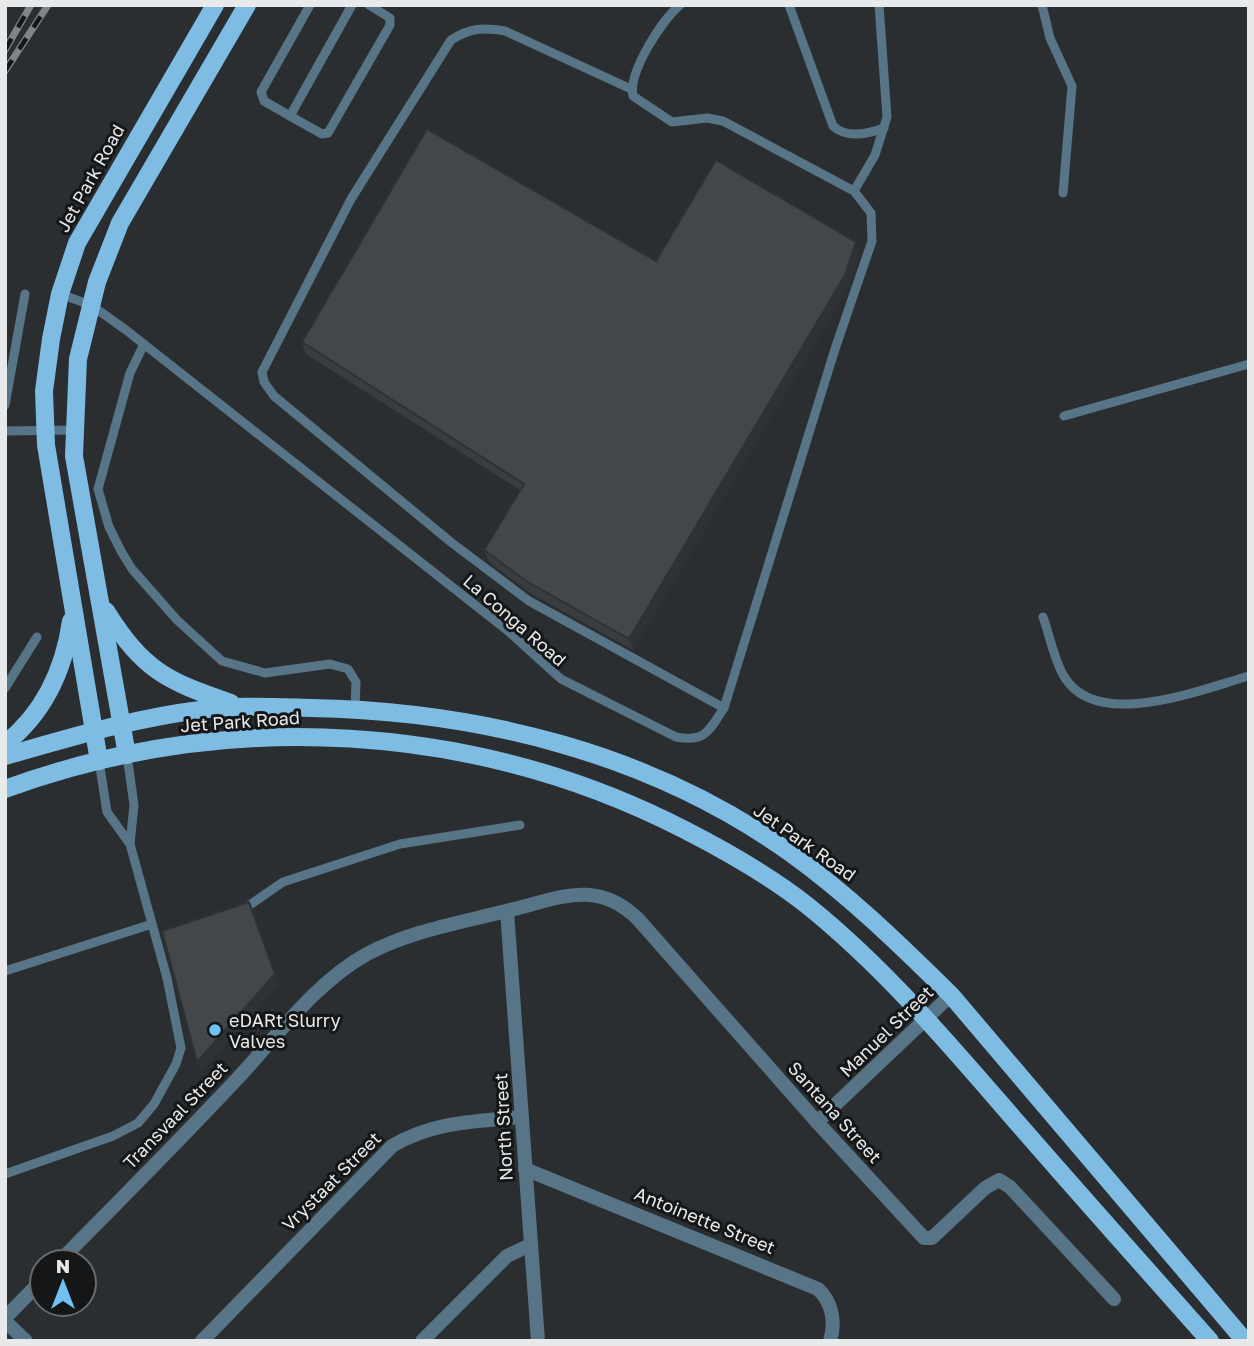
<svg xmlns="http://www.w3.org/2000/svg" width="1254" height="1346" font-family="'Golos Text',sans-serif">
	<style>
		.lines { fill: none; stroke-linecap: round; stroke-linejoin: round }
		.lane { stroke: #587588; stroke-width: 9 }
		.street { stroke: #587588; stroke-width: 14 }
		.primary { stroke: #7ebce4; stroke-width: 18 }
		.rail-casing { stroke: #818486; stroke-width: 7 }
		.rail { stroke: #141617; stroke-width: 4.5; stroke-dasharray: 13; stroke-linecap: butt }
		.wall { fill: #3a3d40 }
		.shaded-wall { fill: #2f3234 }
		.building { fill: #43474a; stroke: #2f3234; stroke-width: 2 }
		.poi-dot { fill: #70c1f4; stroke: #141617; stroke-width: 2.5 }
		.labels { text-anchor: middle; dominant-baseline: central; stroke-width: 6; stroke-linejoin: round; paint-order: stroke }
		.street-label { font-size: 18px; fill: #e7e9eb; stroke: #141617 }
		.poi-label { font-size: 18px; fill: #e7e9eb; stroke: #141617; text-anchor: start }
	</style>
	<rect width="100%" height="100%" fill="#2a2e30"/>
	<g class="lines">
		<g class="lane">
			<path d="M310,5L261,92L264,101L290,116L352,5"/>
			<path d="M680,5C662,20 628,72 633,96L672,122L707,118L723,121L854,191L875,155L887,117L879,5"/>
			<path d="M789,5L833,126C847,139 868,134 884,128"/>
			<path d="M1042,5L1050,38L1072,86L1063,193"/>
			<path d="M631,89L505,31C483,27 470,28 451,40L351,199L262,372L264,382L274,396L452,543L529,601L724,708"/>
			<path d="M290,116L322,134L328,133L390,25V18L369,5"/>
			<path d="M60,294L91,305L126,330L508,631L561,679L676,737C706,743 709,730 724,708L835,349L872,241L871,213L854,191"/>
			<path d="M144,344L130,373L98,489L109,527L121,551L132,569L177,620L222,661L265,673L330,664L348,669L356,682L355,709"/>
			<path d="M5,405L25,294"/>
			<path d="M1064,416L1249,364"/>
			<path d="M5,431L74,430"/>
			<path d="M1043,617C1050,636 1054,661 1065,678C1099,731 1202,689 1249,676"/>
			<path d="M5,688L37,637"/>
			<path d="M127,755L134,805L130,844"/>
			<path d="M241,911L283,882L400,844L520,825"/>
			<path d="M5,971L152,924"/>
			<path d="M5,1174L113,1136L138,1123L154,1104L176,1064L181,1048L167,978L130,844L107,812L99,761"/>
		</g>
		<g class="street">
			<path d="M507,911L538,1341"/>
			<path d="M817,1122L951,995"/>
			<path d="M525,1169L818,1289C832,1302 836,1322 830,1341"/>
			<path d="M59,1262C119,1201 179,1141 237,1079C276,1037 316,982 367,954C411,930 465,922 514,909C562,897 597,880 637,918L817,1122L924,1238H932L985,1188L999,1180L1010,1187L1114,1299"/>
			<path d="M5,1318L42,1280"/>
			<path d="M5,1321L26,1341"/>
			<path d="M202,1341L392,1146C433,1122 475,1121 522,1117"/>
			<path d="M422,1341L507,1256L530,1245"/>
		</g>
		<g class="primary">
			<path d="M106,611C143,670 166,681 231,703"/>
			<path d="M5,744C45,712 64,670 71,621"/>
			<path d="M127,755L74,456L78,359L97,282L120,223L247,5"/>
			<path d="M5,756C69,738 134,718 200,710C237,705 274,707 311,708C479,711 650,753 789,852C848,894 900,945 951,995L1245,1341"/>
			<path d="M99,761L46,445L44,391L51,339L60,294L77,243L215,5"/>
			<path d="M5,789C227,708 475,722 685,830C728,852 770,876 808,906C891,973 958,1055 1028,1135C1088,1204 1149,1272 1210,1341"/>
		</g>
		<defs>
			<g id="rail">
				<path d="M5,50L31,5"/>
				<path d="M5,71L48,5"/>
			</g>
		</defs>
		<use href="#rail" class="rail-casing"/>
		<use href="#rail" class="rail"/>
	</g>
	<path class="wall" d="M856,242L860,254L849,286L633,650L530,593L489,562L484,550L520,490L306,354L302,342L656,261Z"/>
	<g class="shaded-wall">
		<path d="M856,242L860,254L849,286L633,650L629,639Z"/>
		<path d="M249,902L279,986L201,1073L197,1062Z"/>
	</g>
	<g class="building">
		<path d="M427,129L656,261L716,160L856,242L845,275L629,639L526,581L484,550L524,484L302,342Z"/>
		<path d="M249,902L275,974L197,1062L162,931Z"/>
	</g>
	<circle class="poi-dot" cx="215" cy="1030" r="7"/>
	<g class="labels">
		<g class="street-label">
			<text transform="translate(90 178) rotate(-61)">Jet Park Road</text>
			<text transform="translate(515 620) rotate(41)">La Conga Road</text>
			<text transform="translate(240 721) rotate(-4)">Jet Park Road</text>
			<text transform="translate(805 842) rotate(35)">Jet Park Road</text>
			<text transform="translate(886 1031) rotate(-44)">Manuel Street</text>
			<text transform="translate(835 1112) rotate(48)">Santana Street</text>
			<text transform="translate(175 1115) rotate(-46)">Transvaal Street</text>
			<text transform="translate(503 1127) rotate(-93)">North Street</text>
			<text transform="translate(331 1181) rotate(-45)">Vrystaat Street</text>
			<text transform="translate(705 1220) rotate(22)">Antoinette Street</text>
		</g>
		<g class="poi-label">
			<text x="229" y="1020">eDARt Slurry<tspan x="229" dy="21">Valves</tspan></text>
		</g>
	</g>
	<rect width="1254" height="1346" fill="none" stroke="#e7e9eb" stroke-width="14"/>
	<g transform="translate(63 1283)"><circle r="33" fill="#141617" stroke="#686a6c" stroke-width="2"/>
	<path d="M0-5L12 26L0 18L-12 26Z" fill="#70c1f4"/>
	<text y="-10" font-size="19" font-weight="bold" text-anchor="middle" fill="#e7e9eb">N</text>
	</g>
</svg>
